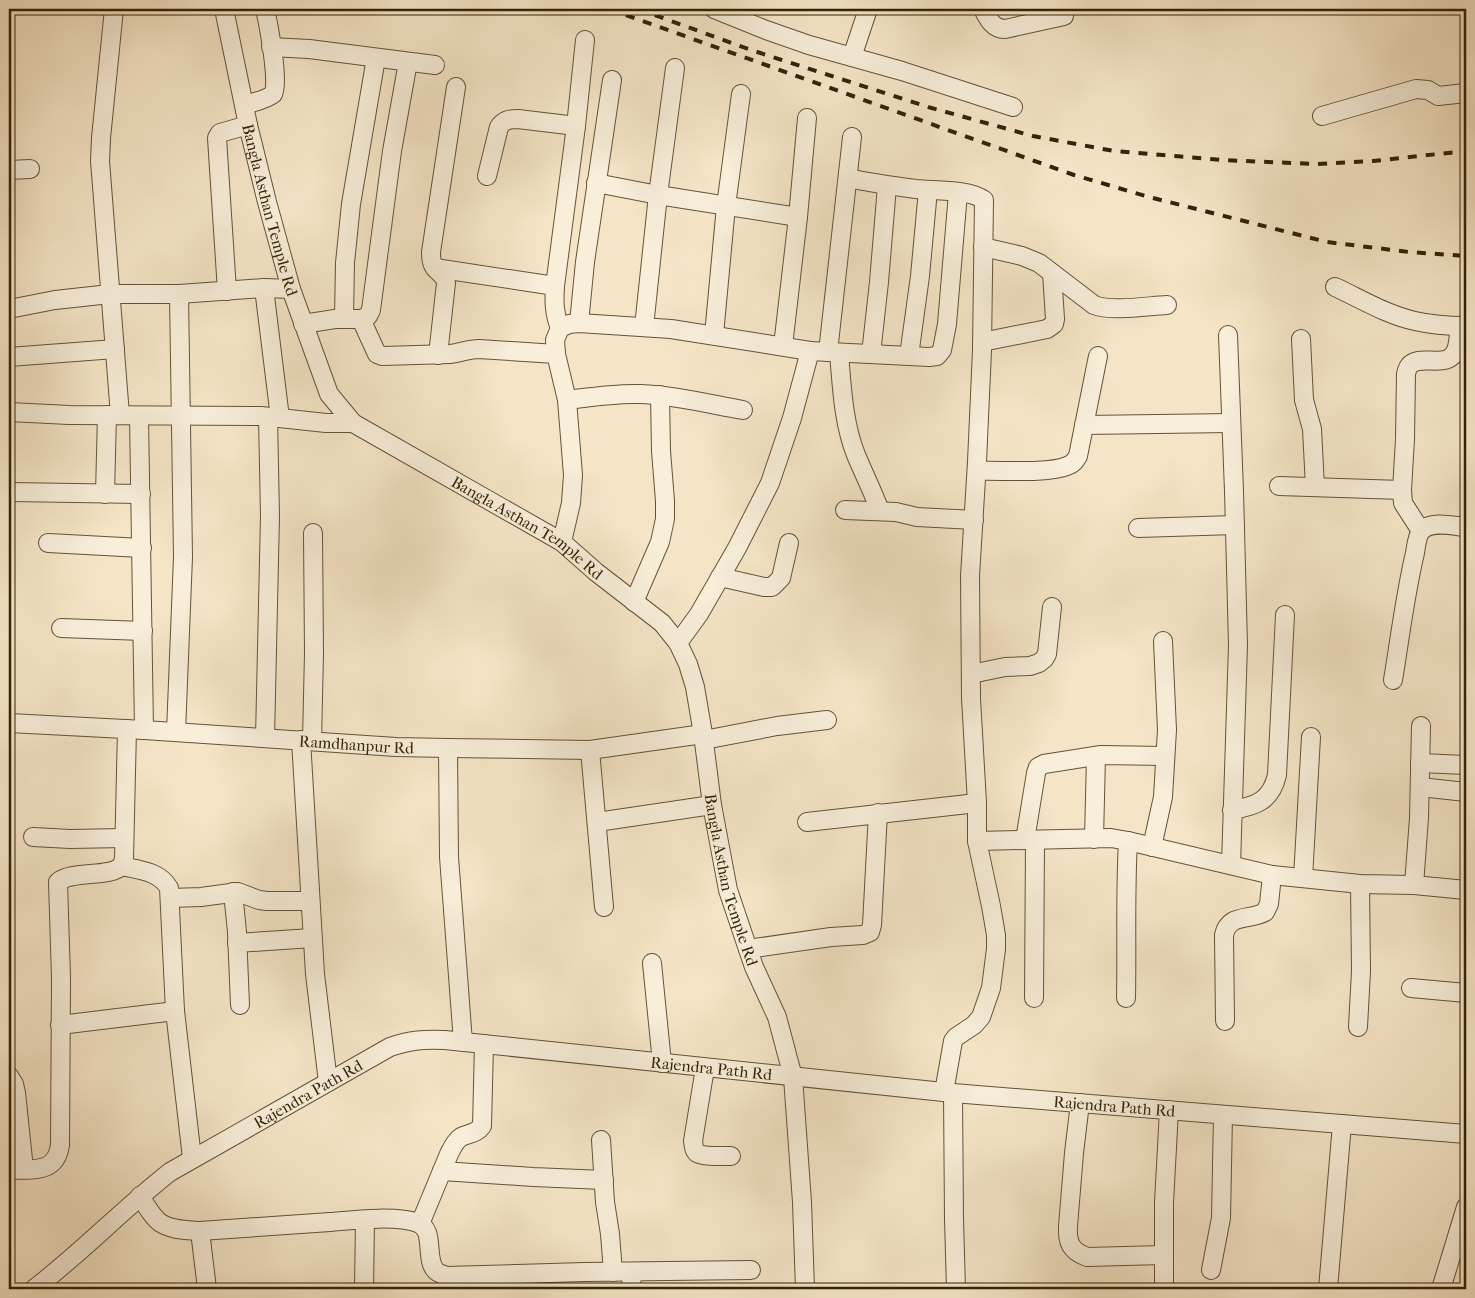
<svg xmlns="http://www.w3.org/2000/svg" width="1475" height="1298" font-family="'IM FELL French Canon',serif">
	<style>
		.lines { fill: none; stroke-linecap: round; stroke-linejoin: round }
		.minor-casing { stroke: #645337; stroke-width: 20 }
		.minor { stroke: #f8eeda; stroke-width: 18 }
		.rail { stroke: #342207; stroke-width: 4; stroke-dasharray: 9 9; stroke-linecap: butt }
		.labels { text-anchor: middle; dominant-baseline: central; stroke-width: 4; stroke-linejoin: round; paint-order: stroke }
		.street-label { font-size: 16px; fill: #342207; stroke: #f8eeda }
	</style>
	<rect width="100%" height="100%" fill="#f5e5c6"/>
	<filter id="stains"><feTurbulence type="fractalNoise" baseFrequency=".004" numOctaves="4"/><feColorMatrix values="0 0 0 0 .2 0 0 0 0 .09 0 0 0 0 .02 0 0 0 .5 -.17"/></filter>
	<radialGradient id="worn" r=".72"><stop offset=".6" stop-color="#630" stop-opacity="0"/><stop offset="1" stop-color="#630" stop-opacity=".3"/></radialGradient>
	<g class="lines">
		<defs>
			<g id="minor">
				<path d="M114,9L101,138L100,161L120,415"/>
				<path id="s1" d="M224,9L248,125L267,202L291,289L329,394L353,423L562,542L596,572L662,623L678,643L688,664L695,687L703,734L712,805L728,890L754,967L777,1017L793,1077L802,1202L805,1289"/>
				<path d="M714,9L766,30L809,45L902,71L1013,107"/>
				<path d="M983,9C988,19 993,29 1005,29L1064,16"/>
				<path d="M271,47L309,49L435,65"/>
				<path d="M852,57L868,9"/>
				<path d="M244,105C251,103 268,99 273,94C280,85 268,22 265,9"/>
				<path d="M1322,116L1416,89L1428,90L1438,96L1466,93"/>
				<path d="M9,170L30,169"/>
				<path d="M487,176L499,127C504,120 509,119 518,119L576,126"/>
				<path d="M848,178C871,183 893,186 916,189C936,191 968,189 984,200L982,350L977,462L970,576L971,698L977,803V841L991,906L996,935V949L991,988L981,1017L974,1025L956,1037L953,1041L944,1092"/>
				<path d="M596,183L658,195L798,217"/>
				<path d="M983,247L1022,256L1039,263L1094,305C1112,312 1147,306 1167,305"/>
				<path d="M435,268L555,286"/>
				<path d="M1335,287C1361,299 1387,315 1415,321C1432,325 1449,326 1466,326"/>
				<path d="M264,288L280,418"/>
				<path d="M227,291L217,138L220,133L248,125"/>
				<path d="M9,309L55,300L110,294H179L264,288L291,289"/>
				<path d="M344,318L345,263L351,204L376,58"/>
				<path d="M361,319L377,354L382,356L450,354C460,353 469,349 479,349L556,354"/>
				<path d="M579,323L585,262L612,80"/>
				<path d="M303,324L335,319H361L368,316L371,310L392,151L408,62"/>
				<path d="M644,327L658,195L675,68"/>
				<path d="M560,328C554,314 554,301 555,286L576,126L585,40"/>
				<path d="M714,335L726,206L741,94"/>
				<path d="M1228,335L1234,491L1238,645L1231,865"/>
				<path d="M1301,339L1304,400L1312,429L1315,487"/>
				<path d="M982,342L1047,329L1054,324L1055,319L1052,273"/>
				<path d="M783,346L798,217L807,118"/>
				<path d="M828,352L852,137"/>
				<path d="M839,353C842,387 843,422 856,455C864,474 873,492 880,511"/>
				<path d="M871,354L879,282L887,186"/>
				<path d="M438,355L446,283C445,274 437,273 433,265C431,261 431,257 431,252L456,87"/>
				<path d="M909,356L920,276L928,190"/>
				<path d="M9,357L115,349"/>
				<path d="M567,400C591,397 615,393 640,394C674,395 709,404 743,410"/>
				<path d="M9,412L69,415L261,416L326,423H353"/>
				<path d="M139,416L144,730"/>
				<path d="M1084,425L1231,423"/>
				<path d="M977,471C1000,470 1047,474 1067,466C1073,464 1075,461 1078,456L1098,356"/>
				<path d="M1279,486L1402,490"/>
				<path d="M9,492L141,494"/>
				<path d="M105,494L107,415"/>
				<path d="M845,510L896,512L917,517L974,520"/>
				<path d="M1138,528L1235,525"/>
				<path d="M1421,531L1403,503L1402,490L1405,439L1406,374C1406,373 1408,367 1409,366C1421,351 1454,375 1458,342C1459,337 1459,331 1459,326"/>
				<path d="M562,542L571,503L573,475L567,400L556,354L555,340L560,328L569,324L579,323L671,329L810,351L929,357L937,356L942,350L947,324L958,193"/>
				<path d="M48,543L142,548"/>
				<path d="M720,577L764,587H772L781,578L789,543"/>
				<path d="M634,602L660,542L665,519V501L661,451L660,395"/>
				<path d="M61,628L143,631"/>
				<path d="M678,643L699,614L737,548L770,483L792,418L810,351"/>
				<path d="M971,674L1005,667L1030,666L1039,663L1044,659L1047,654L1052,607"/>
				<path d="M1393,680C1400,638 1405,595 1415,553C1416,547 1417,536 1421,531C1431,520 1453,526 1466,527"/>
				<path id="s2" d="M9,723L144,730L396,747L448,748L590,750L703,734"/>
				<path d="M176,732L183,557L179,294"/>
				<path d="M265,738L270,516L268,417"/>
				<path d="M301,740L315,974L328,1082"/>
				<path d="M704,740L777,726L827,720"/>
				<path d="M312,741L314,653L313,533"/>
				<path d="M448,748L449,857L463,1042"/>
				<path d="M590,750L604,907"/>
				<path d="M1420,763L1466,765"/>
				<path d="M1420,787L1466,792"/>
				<path d="M1232,810C1256,806 1271,801 1277,775L1285,615"/>
				<path d="M597,822L712,805"/>
				<path d="M807,822L977,803"/>
				<path d="M33,837L70,839L124,838"/>
				<path d="M1094,839L1096,756"/>
				<path d="M1025,840L1036,773L1038,767L1044,764L1101,755L1165,756"/>
				<path d="M977,841L1111,838L1128,841L1272,875L1360,884L1414,885L1466,890"/>
				<path d="M1152,847L1163,797L1167,730L1163,641"/>
				<path d="M121,866C139,870 159,871 169,888L175,1011L192,1158"/>
				<path d="M1303,878L1311,737"/>
				<path d="M1414,885L1419,818L1421,726"/>
				<path d="M233,892L237,932L240,1005"/>
				<path d="M170,898L201,897L238,892L259,900L267,901H310"/>
				<path d="M237,943L312,938"/>
				<path d="M748,949L831,937L863,935L870,932L872,925L878,813"/>
				<path d="M652,963L662,1063"/>
				<path d="M1411,988L1466,993"/>
				<path d="M1034,998L1035,840"/>
				<path d="M1126,998C1127,946 1125,893 1128,841"/>
				<path d="M1225,1021L1224,935C1229,913 1249,921 1265,912L1269,904L1272,875"/>
				<path d="M60,1025L175,1011"/>
				<path d="M1358,1027L1361,971L1360,884"/>
				<path d="M705,1068L693,1141C694,1145 693,1150 697,1153C703,1157 723,1156 731,1156"/>
				<path d="M9,1076L14,1084L16,1093L24,1169"/>
				<path d="M953,1093L954,1219L956,1289"/>
				<path d="M1080,1103L1074,1153L1068,1226C1067,1243 1071,1251 1087,1257L1164,1255"/>
				<path d="M601,1140L605,1202L610,1234L613,1272"/>
				<path d="M9,1170C33,1169 56,1174 60,1145L61,978L58,882C72,870 111,878 121,866C123,864 123,861 124,859L127,729"/>
				<path d="M442,1171L533,1177L604,1180"/>
				<path d="M140,1196C145,1204 150,1213 157,1220C167,1230 186,1230 200,1231C243,1228 286,1225 330,1222C353,1220 396,1215 418,1223C436,1230 424,1259 436,1271C439,1274 443,1274 446,1276L584,1272L751,1270"/>
				<path d="M420,1224L449,1154C452,1148 455,1141 461,1137C469,1133 476,1134 482,1126L484,1044"/>
				<path d="M200,1231L207,1289"/>
				<path d="M1211,1270L1221,1218L1223,1115"/>
				<path id="s3" d="M34,1289C82,1252 123,1209 170,1172L390,1047C410,1040 425,1039 445,1040L953,1093L1466,1134"/>
				<path d="M364,1289L365,1220"/>
				<path d="M631,1289L632,1272"/>
				<path d="M1164,1289V1203L1169,1110"/>
				<path d="M1328,1289L1342,1124"/>
				<path d="M1441,1289L1466,1207"/>
			</g>
		</defs>
		<use href="#minor" class="minor-casing"/>
		<use href="#minor" class="minor"/>
		<g class="rail">
			<path d="M609,9L1074,175L1149,197L1327,242L1409,252L1466,256"/>
			<path d="M638,9L751,50L928,107L1033,136L1114,151L1221,160L1316,164L1373,161L1466,151"/>
		</g>
	</g>
	<g class="labels">
		<g class="street-label">
			<text stroke="none"><textPath href="#s1" startOffset="206">Bangla Asthan Temple Rd</textPath></text>
			<text stroke="none"><textPath href="#s1" startOffset="641">Bangla Asthan Temple Rd</textPath></text>
			<text stroke="none"><textPath href="#s2" startOffset="348">Ramdhanpur Rd</textPath></text>
			<text stroke="none"><textPath href="#s1" startOffset="1076">Bangla Asthan Temple Rd</textPath></text>
			<text stroke="none"><textPath href="#s3" startOffset="756">Rajendra Path Rd</textPath></text>
			<text stroke="none"><textPath href="#s3" startOffset="338">Rajendra Path Rd</textPath></text>
			<text stroke="none"><textPath href="#s3" startOffset="1161">Rajendra Path Rd</textPath></text>
		</g>
	</g>
	<rect width="1475" height="1298" fill="none" stroke="#f5e5c6" stroke-width="30"/>
	<rect x="10" y="10" width="1455" height="1278" fill="none" stroke="#342207" stroke-width="2.5"/>
	<rect x="15" y="15" width="1445" height="1268" fill="none" stroke="#342207"/>
	<rect width="100%" height="100%" filter="url(#stains)"/>
	<rect width="100%" height="100%" fill="url(#worn)"/>
</svg>
